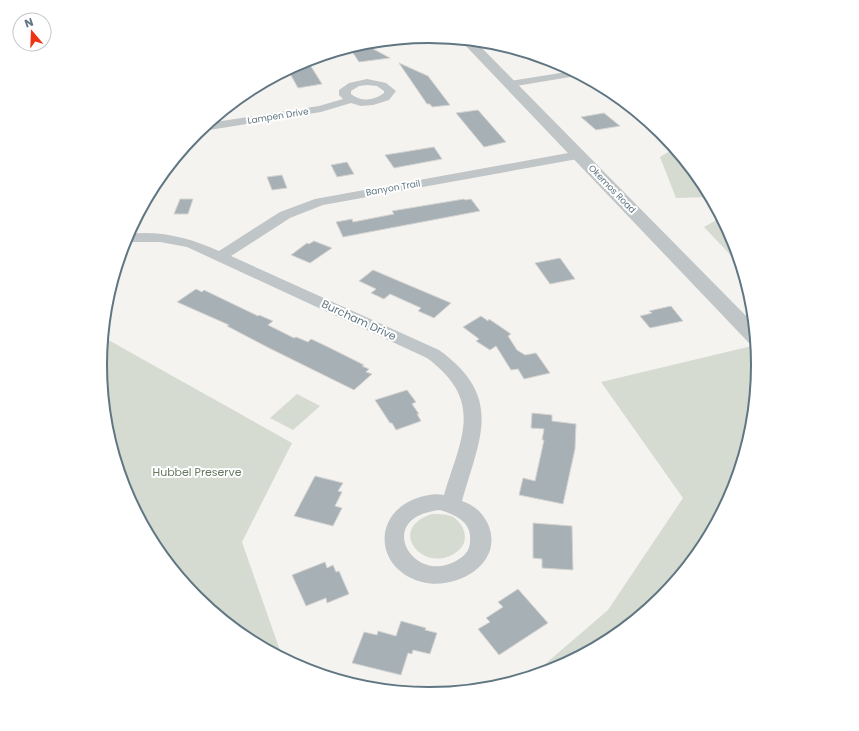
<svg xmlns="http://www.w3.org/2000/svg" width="859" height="731" font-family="Poppins,sans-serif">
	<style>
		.green { fill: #d5dbd0 }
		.building { fill: #a7b1b5; stroke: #d5d4d2 }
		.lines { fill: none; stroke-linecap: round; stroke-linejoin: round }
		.minor { fill: #c0c5c7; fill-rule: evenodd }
		.tertiary { fill: #c0c5c7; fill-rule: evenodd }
		.labels { text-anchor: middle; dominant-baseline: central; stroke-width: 4; stroke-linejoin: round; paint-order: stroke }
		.far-street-label { font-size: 9px; fill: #607682; stroke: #fff }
		.street-label { font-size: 11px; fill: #607682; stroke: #fff }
		.park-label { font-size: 11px; fill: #677960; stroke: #fff }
		.rim { fill: none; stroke: #607682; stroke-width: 2 }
	</style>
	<rect width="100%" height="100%" fill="#f4f3ef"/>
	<g class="green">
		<path d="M675,148L704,183L711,197L676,198L660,157Z"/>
		<path d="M722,217L734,240L742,267L704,227Z"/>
		<path d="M103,337L292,443L242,542L283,659L246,639L196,598L155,548L125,491L106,430L100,365Z"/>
		<path d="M752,346L758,352L759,366L753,430L734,492L703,549L662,599L612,640L555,670L529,678L608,610L683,498L601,382Z"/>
		<path d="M297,394L320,406L293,430L270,418Z"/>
		<path d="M432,514C439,514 445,514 451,516C464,522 471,541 458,551C426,577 384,529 432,514Z"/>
	</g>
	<g class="building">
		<path d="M362,43L390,58L359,62L349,47Z"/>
		<path d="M307,60L322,84L298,88L288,70Z"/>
		<path d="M399,63L428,76L450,105L432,107L430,104H427Z"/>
		<path d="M478,110L506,142L484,147L456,113Z"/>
		<path d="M604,113L620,126L596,130L581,117Z"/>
		<path d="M434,147L442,159L394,168L385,155Z"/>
		<path d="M347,162L354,174L337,177L331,165Z"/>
		<path d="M282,175L287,188L272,190L267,177Z"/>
		<path d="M180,199H193L188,214H174Z"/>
		<path d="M464,199L465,200L471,199L480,211L343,237L336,222L352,219L353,222L394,214L392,211Z"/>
		<path d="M314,241L332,248L310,263L291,255L307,243L309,244Z"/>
		<path d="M560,258L575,279L550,284L535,263Z"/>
		<path d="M373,270L406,284L451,303L434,318L418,311L421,308L390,294L384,299L371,293L376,289L359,281Z"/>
		<path d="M196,289L202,292L204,290L258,316L259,315L273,321L268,325L294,338L296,337L308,342L311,339L326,346L364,365L362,366L369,369L366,372L372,374L354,390L269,348L227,326L229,325L177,302Z"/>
		<path d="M671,306L683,321L650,328L640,316L652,313L649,311Z"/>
		<path d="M481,316L488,321L489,319L511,334L508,336L517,350L525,355L536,353L550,373L524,379L518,369L511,370L496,346L490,350L476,341L479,339L463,327Z"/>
		<path d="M407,390L416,402L412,404L419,414H417L421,421L396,430L392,423H390L375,400Z"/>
		<path d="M532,413L552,415V421L576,424L575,449L563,504L519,495L523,478L535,481L544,440H542L544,429L531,428Z"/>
		<path d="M315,476L343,483L338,491L342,492L335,506L342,508L333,526L294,516Z"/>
		<path d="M533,523L572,526L573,570L542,568V559L533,558Z"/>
		<path d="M325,562L327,568L333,565L336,572L339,571L349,594L327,603L326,598L306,606L292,575Z"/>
		<path d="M518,589L548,623L499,655L478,629L490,622L486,618L503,607L498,602Z"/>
		<path d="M401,621L426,628L425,630L437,633L430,654L413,650L412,654L408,653L401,675L352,663L364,632L377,635L378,631L396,636Z"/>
	</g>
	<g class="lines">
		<g class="minor">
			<path d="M573,71L582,75L510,87L505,84L510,81Z"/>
			<path d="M367,79L386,83L396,91L389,100L373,105L361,106L351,103L321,112L203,131L200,130L209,123L319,106L343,99L339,95V90L349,83ZM367,85L377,86L384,91V93C374,101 361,102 351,94V91L359,86Z"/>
			<path d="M579,151L583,152L585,155L583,158L323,205L290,218L231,256L439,350C504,397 480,437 462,501C474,505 483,513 488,524C505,564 456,591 422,582C374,569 371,512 420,497C427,495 436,493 444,495C461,438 485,401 427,358L187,247L160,242H124L128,234C161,230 190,238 219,251L280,212L315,199ZM440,510C456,515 472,522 470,541C470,548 467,553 462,557C416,592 370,517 440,510Z"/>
		</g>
		<path class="tertiary" d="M461,39L474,40L755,325L757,344L749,343L463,43Z"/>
	</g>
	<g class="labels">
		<g class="far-street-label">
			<text transform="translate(278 116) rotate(-9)">Lampen Drive</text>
			<text transform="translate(393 188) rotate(-10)">Banyon Trail</text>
			<text transform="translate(612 189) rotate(46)">Okemos Road</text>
		</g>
		<g class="street-label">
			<text transform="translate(359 320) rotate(25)">Burcham Drive</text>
		</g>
		<g class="park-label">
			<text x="197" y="472">Hubbel Preserve</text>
		</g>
	</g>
	<path d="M0 0H859V731H0ZM107 365a322 322 0 1 1 644 0a322 322 0 1 1-644 0Z" fill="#fff" fill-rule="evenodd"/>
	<path class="rim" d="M107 365a322 322 0 1 1 644 0a322 322 0 1 1-644 0Z"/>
	<g transform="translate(32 32) rotate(341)"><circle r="19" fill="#ffffff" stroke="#bfc8cd"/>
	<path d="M0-3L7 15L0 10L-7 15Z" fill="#ef3213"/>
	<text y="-6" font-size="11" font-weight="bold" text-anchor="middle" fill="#607682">N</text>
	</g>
</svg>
